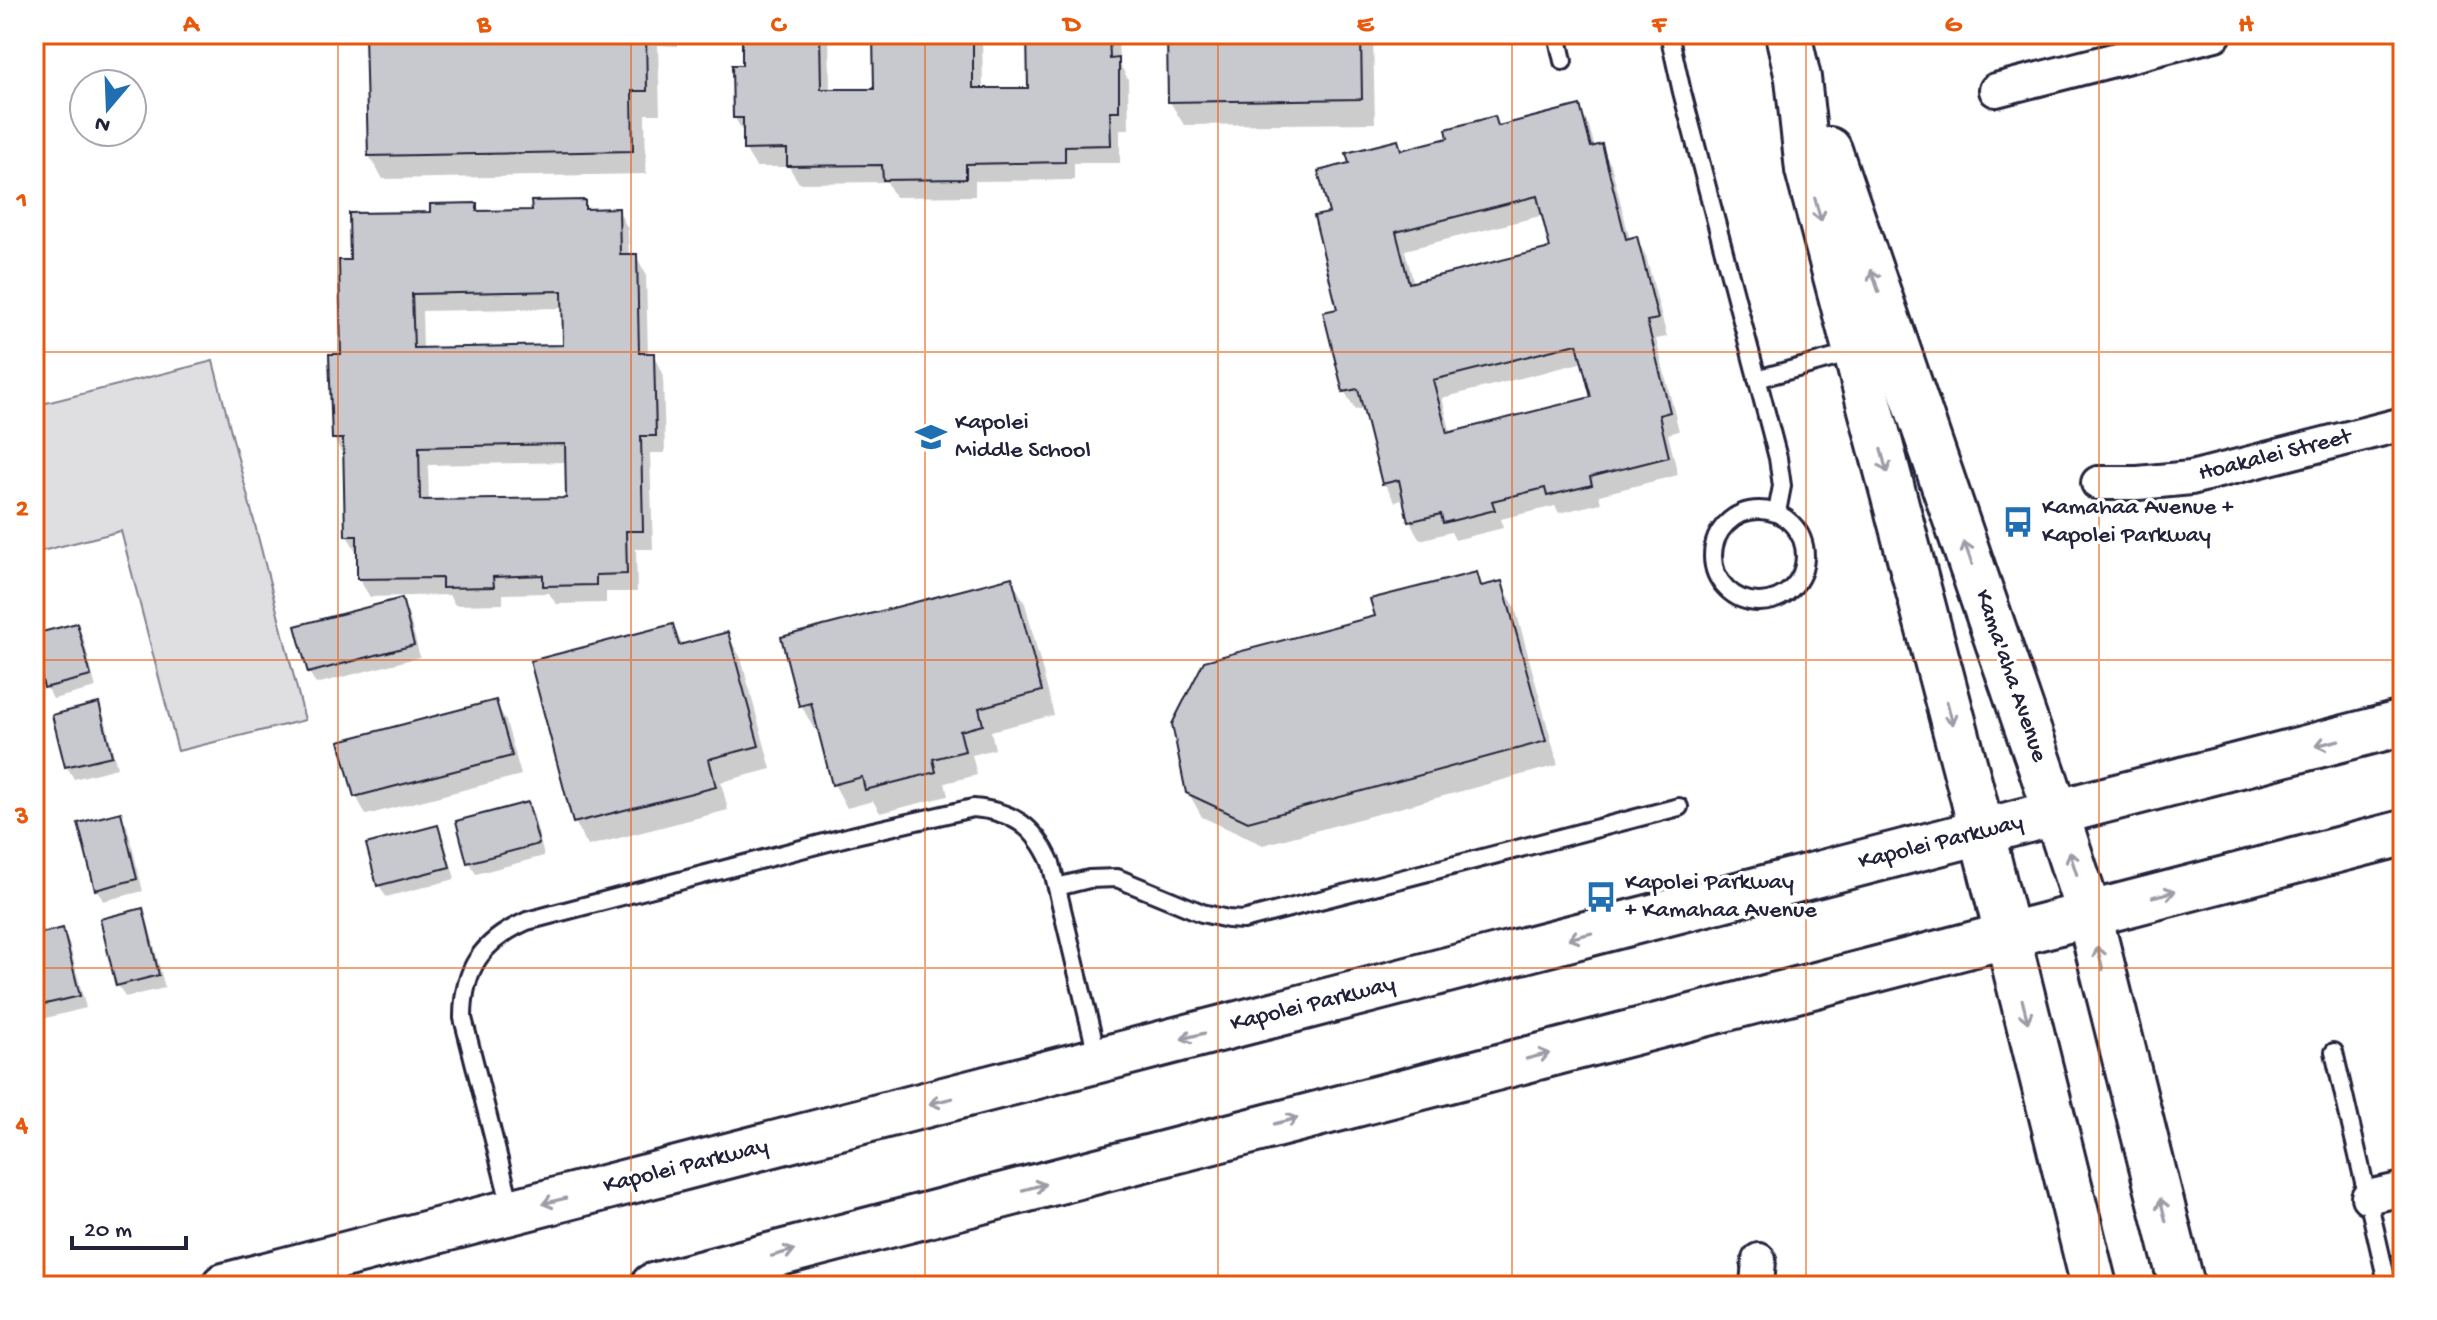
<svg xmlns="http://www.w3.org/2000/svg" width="2437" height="1320" font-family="'Gochi Hand',sans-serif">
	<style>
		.green { fill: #dfdfe2; stroke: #80808e; stroke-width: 2 }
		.shadow { fill: #0003; fill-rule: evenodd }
		.building { fill: #c8c8cf; stroke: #22223b; stroke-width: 2; fill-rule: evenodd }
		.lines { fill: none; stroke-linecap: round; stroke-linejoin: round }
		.lane-casing { stroke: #22223b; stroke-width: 22 }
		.street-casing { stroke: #22223b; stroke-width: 38 }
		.secondary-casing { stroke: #22223b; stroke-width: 50 }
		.lane { stroke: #fff; stroke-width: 16 }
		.street { stroke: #fff; stroke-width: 32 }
		.secondary { stroke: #fff; stroke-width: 44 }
		.oneway { stroke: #9c9ca7 }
		.grid { fill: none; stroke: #e8590c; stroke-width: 2; stroke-opacity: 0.55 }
		.labels { text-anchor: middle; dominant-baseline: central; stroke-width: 7; stroke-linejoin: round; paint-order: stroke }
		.poi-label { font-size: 24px; fill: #22223b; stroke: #fff; text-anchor: start }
		.street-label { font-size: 24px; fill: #22223b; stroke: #fff }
		.neatline { fill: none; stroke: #e8590c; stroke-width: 3 }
		.grid-label { font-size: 26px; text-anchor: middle; font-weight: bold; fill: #e8590c }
	</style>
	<rect width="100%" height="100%" fill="#fff"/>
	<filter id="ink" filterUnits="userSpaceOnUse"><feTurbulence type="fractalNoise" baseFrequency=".0125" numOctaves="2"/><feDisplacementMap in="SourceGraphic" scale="16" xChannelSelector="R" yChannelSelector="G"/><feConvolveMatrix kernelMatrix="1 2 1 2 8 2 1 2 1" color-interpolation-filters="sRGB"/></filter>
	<g filter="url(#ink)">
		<path class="green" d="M213,361L305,720L178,751L121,531L34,553V406Z"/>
		<g class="shadow">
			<path d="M367,34H677V46L658,45L660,114H645L646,174L383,179L369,156Z"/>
			<path d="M744,34H829L830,91H876L875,34H982L983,90H1030L1029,34H1118L1119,63L1128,79L1129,129H1120V163H1074V180L975,181V196L895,197L887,182L799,183L789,167H756L745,149V136L735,118L744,67Z"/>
			<path d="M1169,34H1373L1375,123L1184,125L1170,102Z"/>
			<path d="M1579,108L1589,126L1595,148L1601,147L1611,165L1630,240L1636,238L1646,256L1667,337L1656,339L1679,431L1668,434L1678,475L1599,495L1601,503L1559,513L1555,506L1501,519L1503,528L1455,540L1451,532L1420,540L1410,522L1405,499L1395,502L1384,483L1365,408L1355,410L1345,392L1332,214L1351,164L1397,142L1403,152L1451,140L1494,119L1499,128ZM1544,215L1553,249L1414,284L1405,250ZM1584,362L1593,398L1451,434L1442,398Z"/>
			<path d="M583,202L588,211L618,210L628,229L629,256H636L646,274L648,355H653L663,373L665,453H650L653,549H636L637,592H606V603L556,604L549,593L503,594V604L455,605L449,595L370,597L359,579L358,554L347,536L344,457L334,439L352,262L433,214L476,205L481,213L534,212ZM564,308L565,347L423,350L422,311ZM567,462L568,500L429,502L428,465Z"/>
			<path d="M1476,574L1484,588L1501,583L1515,607L1558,765L1263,845L1202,817L1188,792L1377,617Z"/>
			<path d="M1011,579L1025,603L1054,715L991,731L995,749L972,755L977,775L945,783L948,796L880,813L873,801L847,808L834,784L819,728L814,729L801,705Z"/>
			<path d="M401,601L408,612L420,657L316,684L309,672Z"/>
			<path d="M76,625L83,637L96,688L53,699L46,687L34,636Z"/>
			<path d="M672,626L683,646L727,634L741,658L771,769L721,782L728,810L588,846L575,822Z"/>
			<path d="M496,703L506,721L521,775L366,815L356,796Z"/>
			<path d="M98,706L105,718L117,768L74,779L67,767Z"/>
			<path d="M527,805L534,816L544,856L476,874L469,862Z"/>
			<path d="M120,814L127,826L143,891L103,901L97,889Z"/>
			<path d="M438,827L444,839L455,879L386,897L379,885Z"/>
			<path d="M142,910L148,922L165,988L125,997L118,985Z"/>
			<path d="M62,931L69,943L86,1008L46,1018L39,1006L34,986V938Z"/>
		</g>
		<g class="building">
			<path d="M365,34H646L647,91H632L633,151L368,156Z"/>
			<path d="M742,34H820L821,89H874L873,34H973V88H1028L1027,34H1109L1110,59L1119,58V111H1110L1111,145L1065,146V162L966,164V179L883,180L882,165L787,166V149L743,150V118H733L732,65H742Z"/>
			<path d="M1167,34H1361L1362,99L1168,102Z"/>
			<path d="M1580,105L1591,147L1602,144L1626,239L1637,236L1658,319L1647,321L1670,412L1659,415L1669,457L1590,477L1592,485L1547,496L1545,488L1492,501L1495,510L1443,523L1441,514L1408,522L1399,480L1382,484L1358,389L1343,392L1323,312L1337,309L1314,216L1329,213L1318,171L1349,163L1346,153L1398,140L1401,150L1448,138L1446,129L1495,116L1498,126ZM1537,196L1550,248L1409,283L1396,232ZM1577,344L1591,397L1447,433L1433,380Z"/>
			<path d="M585,200V209L619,208L620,254H637L639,353H654L656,436H641L643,531H626L627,574L596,575V585L543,586V575L493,577L494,587L442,588V578L357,579V536H345L343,439H332L329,354H341L339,260H350L349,213L430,212V204L477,203V211L532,210L531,201ZM562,291L563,345L414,348L412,294ZM565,444L566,498L420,500L419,447Z"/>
			<path d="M1477,572L1481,586L1502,581L1546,741L1248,822L1186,793L1172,724L1204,661L1375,616L1370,599Z"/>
			<path d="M1012,577L1042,691L979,708L983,725L960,731L965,751L933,759L936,772L865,790L862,777L832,785L811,703L799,706L781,637Z"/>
			<path d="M402,598L414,645L308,673L295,626Z"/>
			<path d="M77,623L91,676L44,688L34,648V634Z"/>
			<path d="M673,624L679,645L728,632L759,746L709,759L716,787L573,823L530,661Z"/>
			<path d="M496,700L512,756L354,797L339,741Z"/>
			<path d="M99,703L112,756L65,767L52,715Z"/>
			<path d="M528,802L539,844L467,863L456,821Z"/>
			<path d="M121,812L137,879L95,890L78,823Z"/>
			<path d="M438,825L450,867L377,886L366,844Z"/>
			<path d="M143,908L159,975L116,986L100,919Z"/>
			<path d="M63,928L80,996L37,1006L34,994V935Z"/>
		</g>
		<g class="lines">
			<defs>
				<g id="lane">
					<path d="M1557,34L1563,61"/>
					<path d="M1669,34L1682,92L1778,458L1782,486L1777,512"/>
					<path d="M1757,379L1856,352"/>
					<circle cx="1759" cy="556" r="46"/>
					<path d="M1057,887L1089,879L1117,878L1202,913L1228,919L1243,920L1679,807"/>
					<path d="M2334,1052L2388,1286"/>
					<path d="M512,1211L463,1018C463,968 482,941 527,921L851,836L973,808C1012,811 1035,826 1051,863L1098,1059"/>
				</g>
				<g id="street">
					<path d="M1996,90L2215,34"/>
					<path d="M2098,483H2138L2191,478L2403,424"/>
					<path d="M2368,1197L2403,1189"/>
					<path d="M1757,1286L1759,1260"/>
				</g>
				<g id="secondary">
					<path d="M1788,34L1798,78L1808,170L1973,797L2094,1286"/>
					<path d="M1829,150L2045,779L2089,914L2182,1286"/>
					<path d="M224,1286L2403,723"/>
					<path d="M653,1286L2403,833"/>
				</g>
			</defs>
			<use href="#lane" class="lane-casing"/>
			<use href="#street" class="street-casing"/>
			<use href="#secondary" class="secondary-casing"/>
			<use href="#lane" class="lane"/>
			<use href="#street" class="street"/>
			<use href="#secondary" class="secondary"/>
		</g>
		<defs><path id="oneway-shaft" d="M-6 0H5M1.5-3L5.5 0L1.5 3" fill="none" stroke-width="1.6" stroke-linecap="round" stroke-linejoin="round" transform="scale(2)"/></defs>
		<g class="oneway">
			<use href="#oneway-shaft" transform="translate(1818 210) rotate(75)"/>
			<use href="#oneway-shaft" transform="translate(1875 281) rotate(-109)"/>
			<use href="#oneway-shaft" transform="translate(1884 461) rotate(75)"/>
			<use href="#oneway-shaft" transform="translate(1968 553) rotate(-109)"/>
			<use href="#oneway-shaft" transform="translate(1950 713) rotate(75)"/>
			<use href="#oneway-shaft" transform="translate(2327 743) rotate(166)"/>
			<use href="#oneway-shaft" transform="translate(2073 863) rotate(-108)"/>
			<use href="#oneway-shaft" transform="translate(2164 894) rotate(-14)"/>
			<use href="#oneway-shaft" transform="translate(1580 936) rotate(166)"/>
			<use href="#oneway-shaft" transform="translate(2100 958) rotate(-104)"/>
			<use href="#oneway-shaft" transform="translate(2025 1011) rotate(76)"/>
			<use href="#oneway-shaft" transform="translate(1193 1036) rotate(166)"/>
			<use href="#oneway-shaft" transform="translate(1538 1056) rotate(-14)"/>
			<use href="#oneway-shaft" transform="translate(941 1101) rotate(166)"/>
			<use href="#oneway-shaft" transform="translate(1286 1121) rotate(-14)"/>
			<use href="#oneway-shaft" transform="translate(1034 1187) rotate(-15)"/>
			<use href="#oneway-shaft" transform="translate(554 1201) rotate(166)"/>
			<use href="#oneway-shaft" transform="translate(2163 1210) rotate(-104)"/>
			<use href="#oneway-shaft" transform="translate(783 1253) rotate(-15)"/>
		</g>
	</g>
	<path class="grid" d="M338,34V1286M631,34V1286M925,34V1286M1218,34V1286M1512,34V1286M1806,34V1286M2099,34V1286M34,352H2403M34,660H2403M34,968H2403"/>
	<defs>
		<symbol id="school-bare" viewBox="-9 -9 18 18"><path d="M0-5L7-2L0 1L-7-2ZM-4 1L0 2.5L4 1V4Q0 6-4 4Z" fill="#1f6fb2" stroke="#fff" stroke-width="2.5" paint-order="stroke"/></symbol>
		<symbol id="bus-bare" viewBox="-9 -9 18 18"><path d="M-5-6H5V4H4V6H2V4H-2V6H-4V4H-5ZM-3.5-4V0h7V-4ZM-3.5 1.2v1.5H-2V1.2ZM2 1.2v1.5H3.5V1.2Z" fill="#1f6fb2" stroke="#fff" stroke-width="2.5" paint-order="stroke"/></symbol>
	</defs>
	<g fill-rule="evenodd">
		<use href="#school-bare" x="909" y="415" width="44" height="44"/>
		<use href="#bus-bare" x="1996" y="500" width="44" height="44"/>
		<use href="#bus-bare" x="1579" y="875" width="44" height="44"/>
	</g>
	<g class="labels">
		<g class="poi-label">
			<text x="955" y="423">Kapolei<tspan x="955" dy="28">Middle School</tspan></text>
			<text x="2042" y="508">Kamahaa Avenue +<tspan x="2042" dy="28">Kapolei Parkway</tspan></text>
			<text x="1625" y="883">Kapolei Parkway<tspan x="1625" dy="28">+ Kamahaa Avenue</tspan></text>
		</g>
		<g class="street-label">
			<text transform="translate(2275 456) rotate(-14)">Hoakalei Street</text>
			<text transform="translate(2010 676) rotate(71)">Kama'aha Avenue</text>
			<text transform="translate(1941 843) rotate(-14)">Kapolei Parkway</text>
			<text transform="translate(1313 1005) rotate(-14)">Kapolei Parkway</text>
			<text transform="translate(686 1167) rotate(-14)">Kapolei Parkway</text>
		</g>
	</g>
	<rect width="2437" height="1320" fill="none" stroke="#fff" stroke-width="88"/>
	<g transform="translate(108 108) rotate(199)"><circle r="38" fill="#ffffff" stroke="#a7a7b1" stroke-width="2"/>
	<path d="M0-6L14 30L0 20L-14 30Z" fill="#1f6fb2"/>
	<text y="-12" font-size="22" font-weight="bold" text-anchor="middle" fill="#22223b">N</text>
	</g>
	<path d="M72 1236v12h114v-12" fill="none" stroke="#22223b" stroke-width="4"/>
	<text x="84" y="1236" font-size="24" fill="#22223b" stroke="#ffffff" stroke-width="6" paint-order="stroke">20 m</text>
	<rect x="44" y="44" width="2349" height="1232" class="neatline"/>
	<g class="grid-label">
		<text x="191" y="31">A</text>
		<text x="484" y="31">B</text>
		<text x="778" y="31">C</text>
		<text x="1072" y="31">D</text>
		<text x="1365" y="31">E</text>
		<text x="1659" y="31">F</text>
		<text x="1953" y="31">G</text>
		<text x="2246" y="31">H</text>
		<text x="22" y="207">1</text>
		<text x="22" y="515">2</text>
		<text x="22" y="823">3</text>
		<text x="22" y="1131">4</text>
	</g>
</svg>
